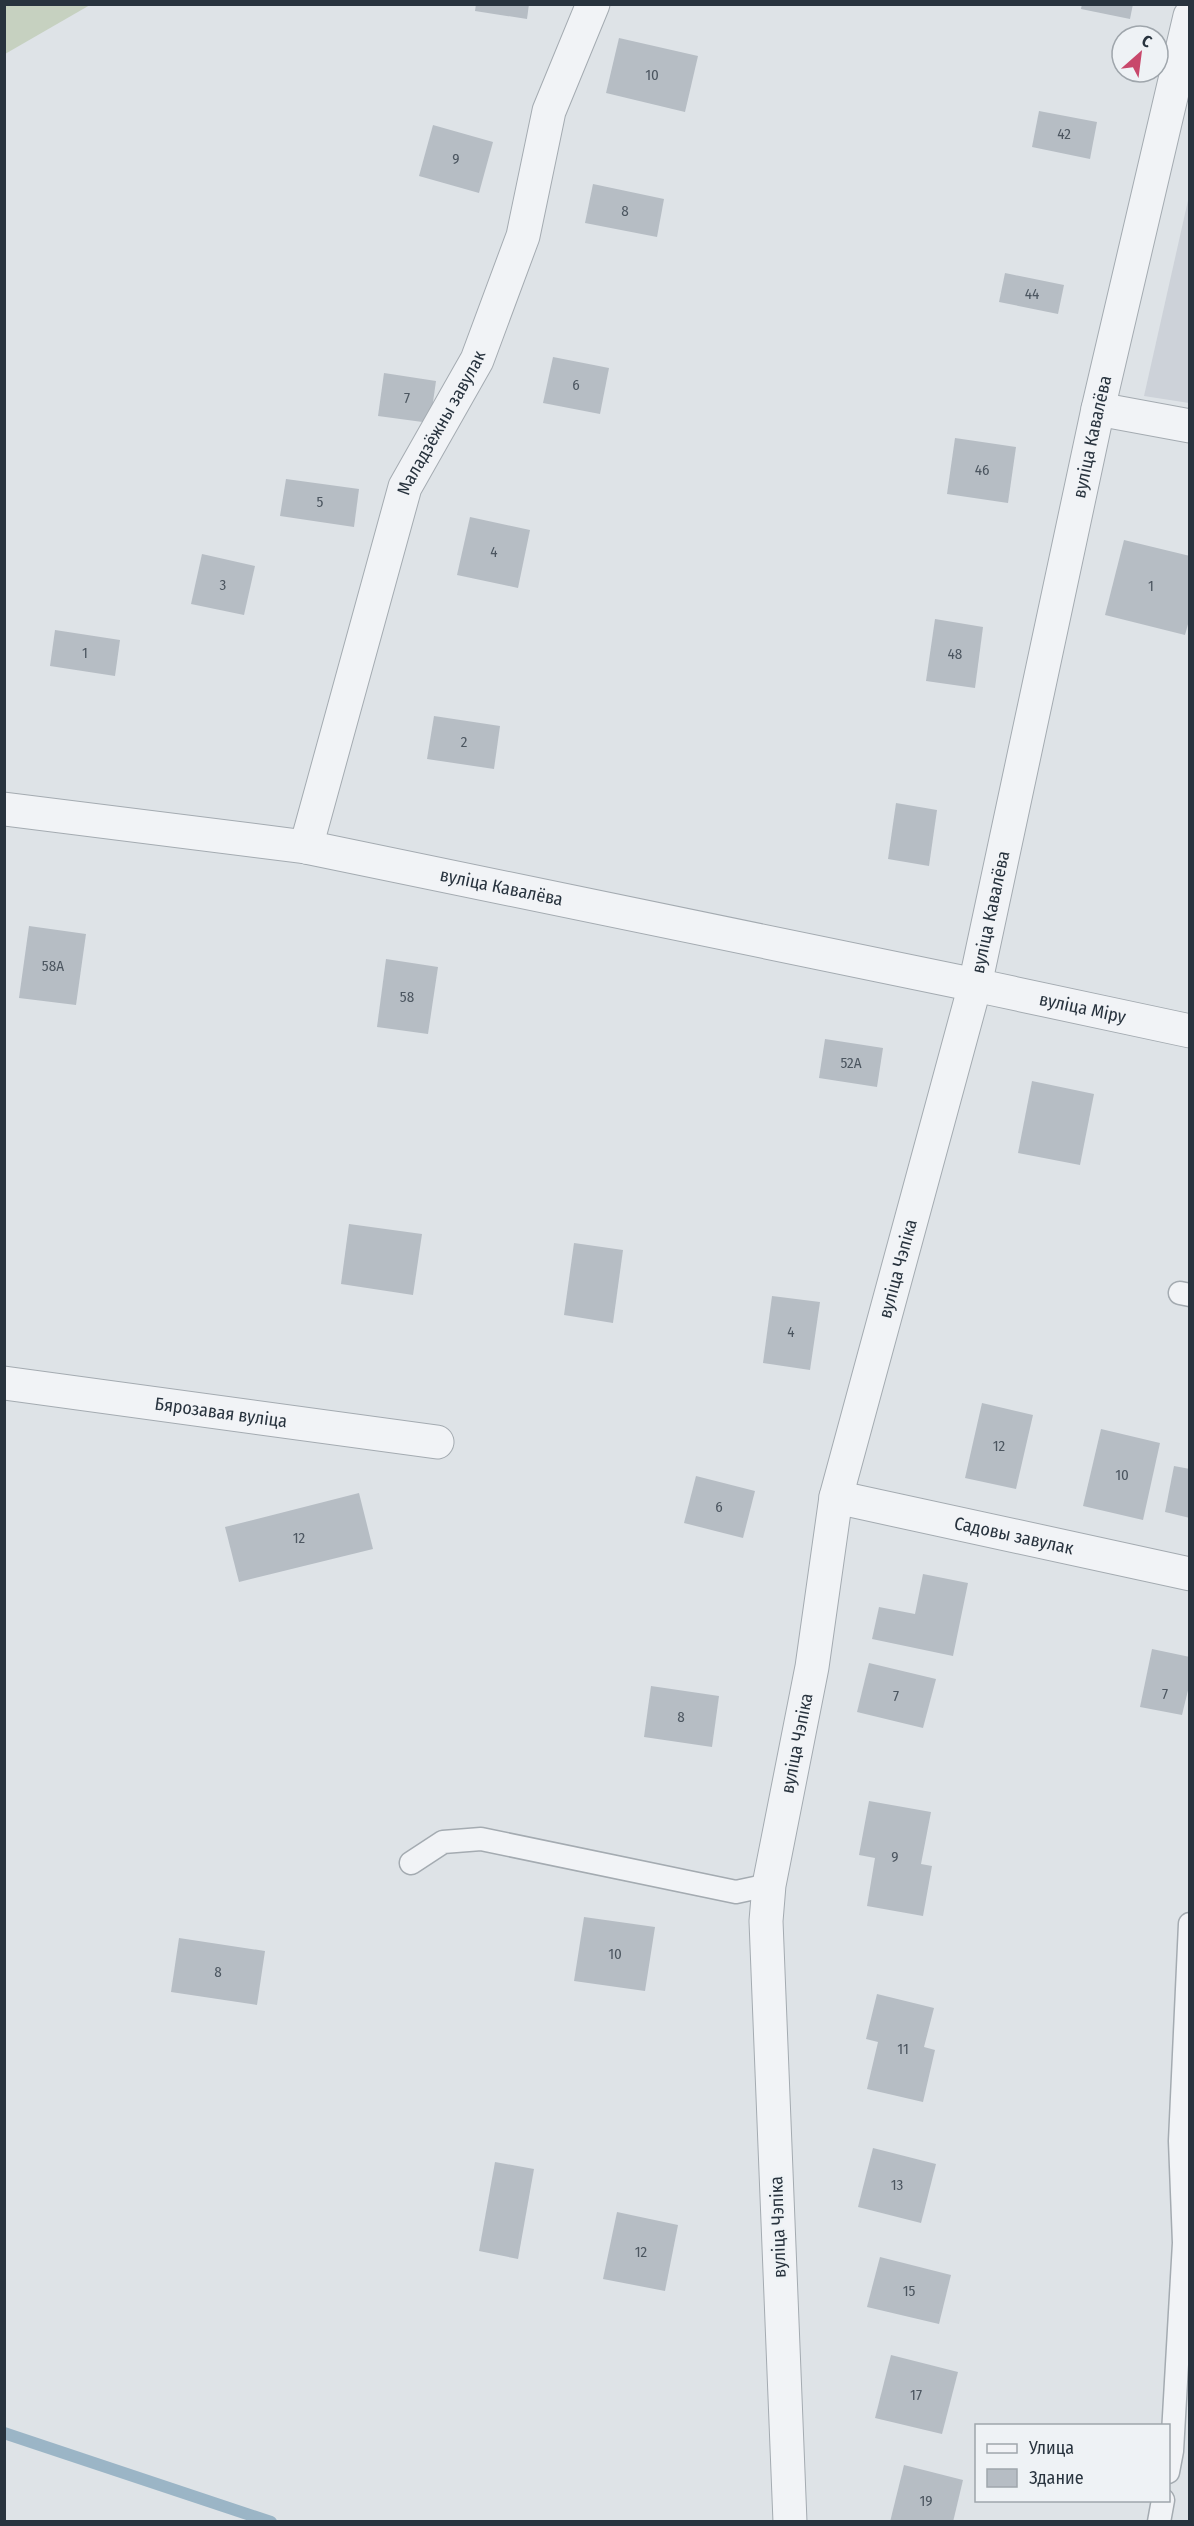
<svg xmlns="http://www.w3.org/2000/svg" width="1194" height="2526" font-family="'Fira Sans Condensed',sans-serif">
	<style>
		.built { fill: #cdd2d9 }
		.green { fill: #c6d1c0 }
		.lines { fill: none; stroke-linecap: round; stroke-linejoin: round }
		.stream { stroke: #9bb5c6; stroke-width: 12 }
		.building { fill: #b6bdc4 }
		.lane-casing { stroke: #a4abb1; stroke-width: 25 }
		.street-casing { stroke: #a4abb1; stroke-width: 35 }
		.lane { stroke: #f1f3f6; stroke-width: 22 }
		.street { stroke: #f1f3f6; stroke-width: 33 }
		.labels { text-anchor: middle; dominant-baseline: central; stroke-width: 5; stroke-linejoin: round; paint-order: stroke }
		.number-label { font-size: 15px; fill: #4c5660 }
		.street-label { font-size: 18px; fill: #28333e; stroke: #eef2f5 }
	</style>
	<rect width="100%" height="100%" fill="#dee3e7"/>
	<path class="built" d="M1189,196L1190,403H1189L1144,396Z"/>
	<path class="green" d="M5,4H90V5L5,54Z"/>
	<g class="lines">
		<path class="stream" d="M4,2433L271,2522"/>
	</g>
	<g class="building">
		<path d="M476,4H529L527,19L475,11Z"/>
		<path d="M1082,4H1133L1130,19L1081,9Z"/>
		<path d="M619,38L698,56L685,112L606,93Z"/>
		<path d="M1039,111L1097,122L1090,159L1032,147Z"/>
		<path d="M433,125L493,142L479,193L419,176Z"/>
		<path d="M593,184L664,199L657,237L585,223Z"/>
		<path d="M1005,273L1064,285L1058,314L999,302Z"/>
		<path d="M553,357L609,368L600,414L543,403Z"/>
		<path d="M384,373L436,381L430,423L378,416Z"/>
		<path d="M955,438L1016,447L1008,503L947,494Z"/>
		<path d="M286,479L359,489L354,527L280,516Z"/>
		<path d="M470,517L530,530L518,588L457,575Z"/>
		<path d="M1124,540L1190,556V617L1185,635L1105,615Z"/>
		<path d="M202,554L255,566L244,615L191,604Z"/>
		<path d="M935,619L983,627L975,688L926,681Z"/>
		<path d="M55,630L120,640L115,676L50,666Z"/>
		<path d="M434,716L500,726L494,769L427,759Z"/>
		<path d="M896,803L937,810L929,866L888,859Z"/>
		<path d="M29,926L86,934L76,1005L19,998Z"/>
		<path d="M386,959L438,967L428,1034L377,1027Z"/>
		<path d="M825,1039L883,1048L877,1087L819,1078Z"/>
		<path d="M1032,1081L1094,1094L1080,1165L1018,1153Z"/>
		<path d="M349,1224L422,1234L413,1295L341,1284Z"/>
		<path d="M574,1243L623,1250L613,1323L564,1315Z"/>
		<path d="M772,1296L820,1302L810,1370L763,1363Z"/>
		<path d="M982,1403L1033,1415L1016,1489L965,1478Z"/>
		<path d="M1101,1429L1160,1443L1143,1520L1083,1506Z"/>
		<path d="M1174,1466L1190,1469V1518L1165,1512Z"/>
		<path d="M696,1476L755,1491L743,1538L684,1523Z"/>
		<path d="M359,1493L373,1549L239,1582L225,1527Z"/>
		<path d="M923,1574L968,1583L953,1656L872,1639L879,1607L915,1614Z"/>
		<path d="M1152,1649L1190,1657V1682L1182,1715L1140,1707Z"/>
		<path d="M869,1663L936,1679L923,1728L857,1712Z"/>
		<path d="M651,1686L719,1696L712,1747L644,1737Z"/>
		<path d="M869,1801L931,1812L921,1864L932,1866L923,1916L867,1906L875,1858L859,1855Z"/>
		<path d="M584,1917L655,1927L645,1991L574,1981Z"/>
		<path d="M179,1938L265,1951L257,2005L171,1992Z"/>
		<path d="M877,1994L934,2008L924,2047L935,2050L923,2102L867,2089L878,2042L866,2039Z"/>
		<path d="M873,2148L936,2164L921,2223L858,2207Z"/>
		<path d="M495,2162L534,2169L518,2259L479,2251Z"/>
		<path d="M617,2212L678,2225L665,2291L603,2279Z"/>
		<path d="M880,2257L951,2275L939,2324L867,2307Z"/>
		<path d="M891,2355L958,2372L942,2434L875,2418Z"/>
		<path d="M904,2465L963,2480L953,2522H890Z"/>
	</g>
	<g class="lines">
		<defs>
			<g id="lane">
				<path d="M1180,1293L1190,1295"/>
				<path d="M411,1863L443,1842L481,1839L736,1892L769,1885"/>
				<path d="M1168,2472L1172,2451L1184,2243L1180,2141L1190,1924"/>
				<path d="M1159,2522L1163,2500"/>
			</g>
			<g id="street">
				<path d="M1098,409L1190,426"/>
				<path id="s1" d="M4,809L306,847L975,985L1098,409L1190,16"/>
				<path id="s2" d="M306,847L405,487L477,360L523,236L549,111L593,4"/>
				<path id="s3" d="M4,1383L437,1442"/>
				<path id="s4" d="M836,1497L1190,1574"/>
				<path id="s5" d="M790,2522L766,1921L769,1885L812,1667L836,1497L975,985L1190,1031"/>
			</g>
		</defs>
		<use href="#lane" class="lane-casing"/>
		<use href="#street" class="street-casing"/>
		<use href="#lane" class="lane"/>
		<use href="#street" class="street"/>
	</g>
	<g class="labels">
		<g class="number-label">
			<text x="652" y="75">10</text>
			<text x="1064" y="134">42</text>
			<text x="456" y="159">9</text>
			<text x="625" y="211">8</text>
			<text x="1032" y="294">44</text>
			<text x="576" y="385">6</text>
			<text x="407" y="398">7</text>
			<text x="982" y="470">46</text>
			<text x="320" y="502">5</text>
			<text x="494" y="552">4</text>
			<text x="223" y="585">3</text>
			<text x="1151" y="586">1</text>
			<text x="85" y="653">1</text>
			<text x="955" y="654">48</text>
			<text x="464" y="742">2</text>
			<text x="53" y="966">58А</text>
			<text x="407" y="997">58</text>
			<text x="851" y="1063">52А</text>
			<text x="791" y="1332">4</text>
			<text x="999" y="1446">12</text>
			<text x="1122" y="1475">10</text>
			<text x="719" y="1507">6</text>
			<text x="299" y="1538">12</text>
			<text x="1165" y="1694">7</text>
			<text x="896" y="1696">7</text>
			<text x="681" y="1717">8</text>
			<text x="895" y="1857">9</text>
			<text x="615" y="1954">10</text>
			<text x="218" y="1972">8</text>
			<text x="903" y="2049">11</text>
			<text x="897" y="2185">13</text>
			<text x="641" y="2252">12</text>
			<text x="909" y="2291">15</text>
			<text x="916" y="2395">17</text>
			<text x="926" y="2501">19</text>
		</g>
		<g class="street-label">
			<text stroke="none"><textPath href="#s2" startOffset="447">Маладзёжны завулак</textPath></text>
			<text stroke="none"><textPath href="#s1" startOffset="1548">вуліца Кавалёва</textPath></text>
			<text stroke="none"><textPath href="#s1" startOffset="504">вуліца Кавалёва</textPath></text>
			<text stroke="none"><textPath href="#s1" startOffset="1062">вуліца Кавалёва</textPath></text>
			<text stroke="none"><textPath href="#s5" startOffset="1672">вуліца Міру</textPath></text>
			<text stroke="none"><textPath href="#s5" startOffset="1268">вуліца Чэпіка</textPath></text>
			<text stroke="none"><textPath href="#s3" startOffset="219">Бярозавая вуліца</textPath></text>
			<text stroke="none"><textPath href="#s4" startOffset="182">Садовы завулак</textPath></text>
			<text stroke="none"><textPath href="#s5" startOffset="782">вуліца Чэпіка</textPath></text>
			<text transform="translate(778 2227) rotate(-92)">вуліца Чэпіка</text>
		</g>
	</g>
	<rect width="1194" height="2526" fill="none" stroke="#28333e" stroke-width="12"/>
	<rect x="975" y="2424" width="195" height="78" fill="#eef2f5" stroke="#9fa6ac" stroke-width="1.5"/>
	<rect x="987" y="2444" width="30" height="9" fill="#f1f3f6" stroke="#9fa6ac" stroke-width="1.5"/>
	<text x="1029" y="2454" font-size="18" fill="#28333e">Улица</text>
	<rect x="987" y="2469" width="30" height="18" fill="#b6bdc4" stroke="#9fa6ac" stroke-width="1.5"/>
	<text x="1029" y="2484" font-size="18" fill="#28333e">Здание</text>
	<g transform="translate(1140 54) rotate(28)"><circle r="28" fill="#eef2f5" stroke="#9fa6ac" stroke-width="1.5"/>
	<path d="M0-4.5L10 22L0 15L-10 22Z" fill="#c8486b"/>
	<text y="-9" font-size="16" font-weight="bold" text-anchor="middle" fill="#28333e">С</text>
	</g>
</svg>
